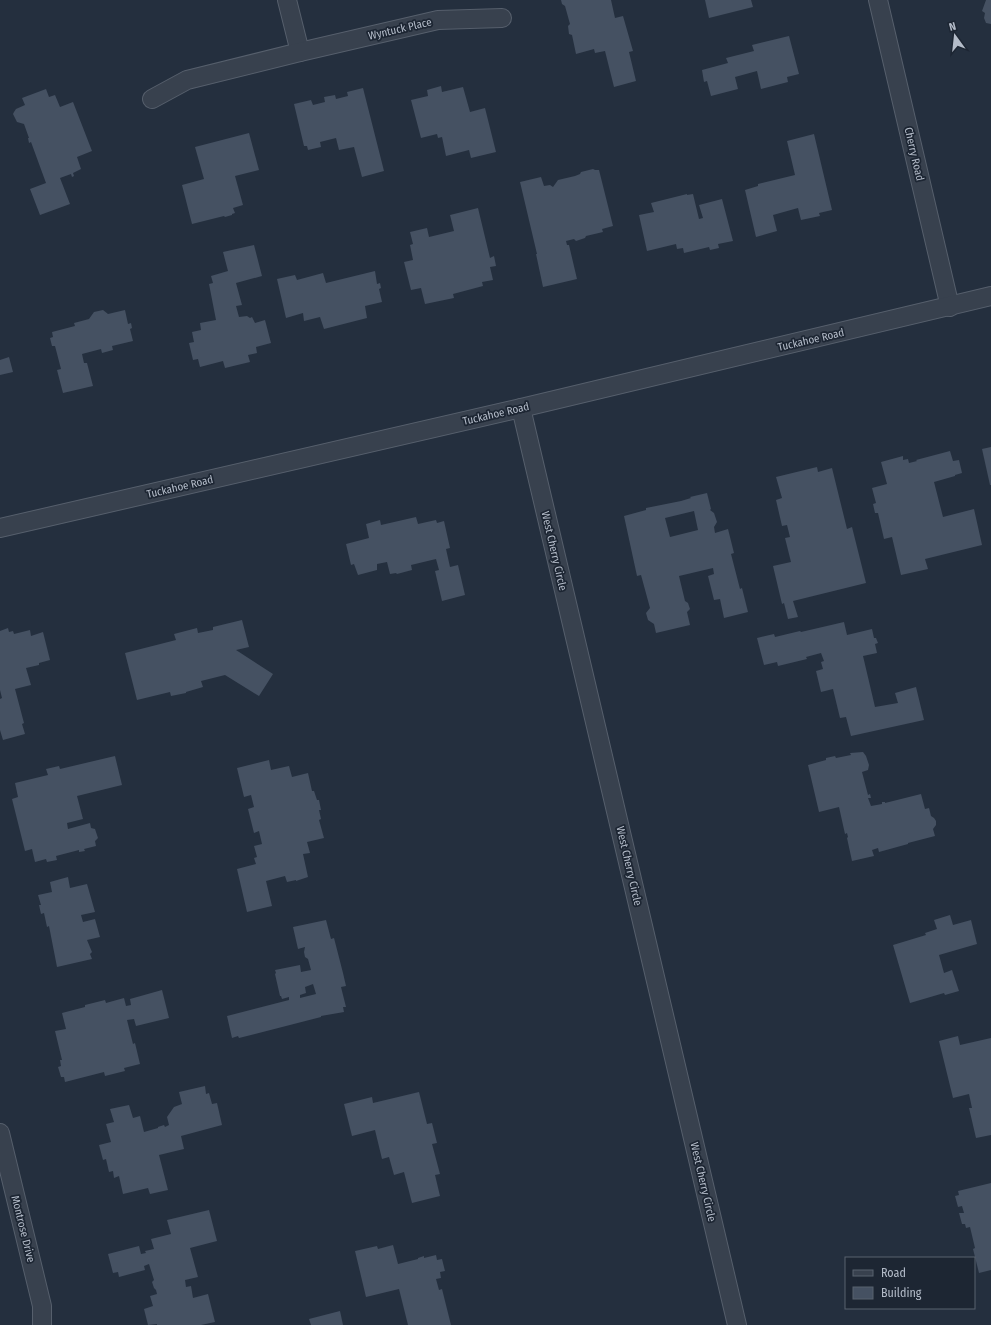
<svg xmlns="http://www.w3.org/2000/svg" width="991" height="1325" font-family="'Fira Sans Condensed',sans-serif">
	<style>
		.building { fill: #455162; fill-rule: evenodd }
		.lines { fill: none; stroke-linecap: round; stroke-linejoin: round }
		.street-casing { stroke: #565f6c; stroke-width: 20 }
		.street { stroke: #38414e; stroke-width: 18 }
		.labels { text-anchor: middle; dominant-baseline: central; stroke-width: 3.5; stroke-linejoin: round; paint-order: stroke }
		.street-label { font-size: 11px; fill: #b4bcc9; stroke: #1d2633 }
	</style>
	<rect width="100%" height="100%" fill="#242f3e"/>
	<g class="building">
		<path d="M561,0H611L615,18L623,16L633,51L629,52L636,81L614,87L605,51L595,53L594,49L576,54L572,35L569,34L568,26L570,24L565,6L562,4Z"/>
		<path d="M705,0H751L753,7L709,18Z"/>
		<path d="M986,0H991V24L986,23L984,18L985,13L982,11Z"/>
		<path d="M789,36L799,74L787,77L788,82L761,89L757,71L735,77L738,89L711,96L707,81L704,82L702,70L728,63L726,58L754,51L752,45Z"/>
		<path d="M441,86L442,92L463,87L470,112L485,108L496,152L471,158L469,150L446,156L442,137L438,138L437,134L421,138L411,100L428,96L427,90Z"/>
		<path d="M363,88L384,171L362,177L354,147L339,150L336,138L320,142L321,147L308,150L307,146H304L294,104L311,100L313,105L325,102L324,97L335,95L336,99L348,96L347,92Z"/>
		<path d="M46,89L49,97L55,95L60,107L73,102L92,151L77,157L81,169L73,173L74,176L72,177L71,174L60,178L70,204L40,215L30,189L46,183L31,142L29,143L28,138H29L24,124L17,122L13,114L14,112L16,109L25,105L22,98Z"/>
		<path d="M249,133L259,170L235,176L243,205L233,208L235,213L232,214V215L225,217L224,216L192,224L182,185L204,179L195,147Z"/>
		<path d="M814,134L832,210L819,213L820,216L801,220L798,208L773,215L777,231L756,237L745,190L758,186V184L795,175L787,141Z"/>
		<path d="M593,169L595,170H599L613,226L602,229L603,232L586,236L585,238L576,241L574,239L566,241L567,245H569L577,279L543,287L536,254H537L520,182L541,177L544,186L550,185L553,187L558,180L575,176L580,174L581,172Z"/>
		<path d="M687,194V195L693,194L699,219L703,218L699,205L722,199L733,241L718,244L719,248L710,250L709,247L684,253L683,248L677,249L676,244L647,251L639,215L654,212L651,203Z"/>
		<path d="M478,208L490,258L494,256L496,266L490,267L493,280L482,282L483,286L453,294L454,298L425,304L421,288L411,290L404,262L413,260L410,245L413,244L410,232L427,228L429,237L454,231L450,215Z"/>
		<path d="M254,245L262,276L236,283L242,305L236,306L239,317L247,316L250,318L252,317L255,323L265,320L271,343L256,347L257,353L248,355L250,362L225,368L223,361L200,367L198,359L193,360L189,343L194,342L192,332L201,330L200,323L216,320L209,284L213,283L211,276L228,271L223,252Z"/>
		<path d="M375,271L377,284L380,283L381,288L379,289L382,302L365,306L367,318L324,329L320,317L304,321L303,313L286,318L277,279L295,275L297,280L323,273L326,283Z"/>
		<path d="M103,310L108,314L125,310L128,324L131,323L132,328L130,329L133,341L112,346L113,350L102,353L101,349L82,354L84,363H87L93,386L63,393L57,370L61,369L55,346H52L50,338L53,337L52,332L75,326L74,323L89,319L94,312Z"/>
		<path d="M9,357L13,372L0,375V360Z"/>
		<path d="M991,447V485H990L982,449Z"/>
		<path d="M950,451L953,461L959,460L962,473L955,475V476L934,482L943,517L974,509L982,545L925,559L928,569L901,575L892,537L884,539L878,513H875L873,504L876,503L872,488L887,484L881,462L903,456V460L908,459L909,463L917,461L916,460Z"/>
		<path d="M817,467L818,472L832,468L847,529L852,527L866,583L793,601L798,617L788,619L784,603L782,604L773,566L791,562L785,538L790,537L787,525L782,526L776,500L782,498L776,477Z"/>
		<path d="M707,493L711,509L710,510L714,513L717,522L714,527L715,533L728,529L734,553L731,554L740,589L742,588L748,612L724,618L720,599L714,600L708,576L714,574L713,568L679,576L685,601L688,603L690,609L687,612L690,625L656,633L654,624L648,620L646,613L650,608L641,575L637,576L624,516L646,510V508L681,501L691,498L690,497ZM694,511L698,530L670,537L665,518Z"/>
		<path d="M416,517L418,524L436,520L437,523L444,521L450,548L446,549L450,567L458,565L465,595L442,601L435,571L439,570L436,559L411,565L412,570L397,574L396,573L390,574L387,562L377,564V570L358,575L354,564L351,565L346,544L369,538L366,524L380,520L381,525Z"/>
		<path d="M242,620L249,647L236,650L273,674L259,696L225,675L201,681L203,687L186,692V693L171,696L170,692L137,700L125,653L176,640L174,634L197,628L198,633L213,630V627Z"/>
		<path d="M844,622L847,635L872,629L874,638H876L878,643L875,644L877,653L863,656L875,707L898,703L895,693L916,687L924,720L851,736L846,717L840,718L833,689L821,692L816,671L823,669L821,662L824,661L821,653L806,657L807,659L778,666L777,662L764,665L757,638L774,634L775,637L800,631L801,632Z"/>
		<path d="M8,628L9,632L13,631L14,634L30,630L31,636L43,632L50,660L39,663V665L26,668L31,685L15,689L24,723L22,724L25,734L3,740L0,730V699L2,698L0,690V631Z"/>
		<path d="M863,752L866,756L869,765L868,770L862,772L868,795L870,794L871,798H868L871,806L882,804V802H885V803L921,794L925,809L929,808L931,816L934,818L936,821V825L933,829L935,836L908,843V844L879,852L878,848L872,850L874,856L852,861L847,838L848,837L847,833L845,834L839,807L819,812L808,765L826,760V758L835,756L836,758L851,755L850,753Z"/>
		<path d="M115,756L122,785L77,796L83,819L67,823L68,829L90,823L91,828L95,829L98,838L95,841L96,846L84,849L85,851L79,852V850L56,856L57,860L47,862L46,859L35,862L32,849L25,851L12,799L18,797L15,783L48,775L46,769L59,766L60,769Z"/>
		<path d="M269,760L271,770L289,766L292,777L308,773L312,791H314L317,800H319L321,810H319L321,819L319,820L324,838L307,842L310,853L303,854L308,877L296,881V880L287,882L285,876L266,881L272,906L247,912L237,869L256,864L254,858L257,857L254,846L262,844L259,831L254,833L248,809L254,807L251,795L244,797L237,768Z"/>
		<path d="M68,877L70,888L87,884L95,912L81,915L83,922L95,919L100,937L87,940L92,952L90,954L92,959L57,967L49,926L47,927L44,913L41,914L39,905H41L38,895L52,892L50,882Z"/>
		<path d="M950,915L953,925L971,920L977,944L939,955L944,973L952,970L959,991L945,995L944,993L910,1003L893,945L926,935L925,933L937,929L934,920Z"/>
		<path d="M326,920L331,939L334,938L343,973L346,986L341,987L346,1007H343L344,1012L321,1016V1017L239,1038L238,1036L232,1038L227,1016L289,1000V997L282,999L281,996H280L275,974L276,973L275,970L300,965L301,972L311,970L308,959L305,957L304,952L305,947L298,949L293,927ZM313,984L316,994L300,998V995L306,993L305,987Z"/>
		<path d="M162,990L169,1018L136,1026L134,1019L127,1020L133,1044L135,1043L140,1064L124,1068L125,1071L105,1076L104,1072L65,1082L64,1077H61L58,1067L61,1066L60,1060H62L55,1031L66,1029L62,1013L85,1007V1005L105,1000L106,1003L124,998L126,1006L131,1005L130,999Z"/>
		<path d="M958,1036L960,1045L991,1038V1135L976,1138L969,1108H972L969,1094L953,1098L939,1041Z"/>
		<path d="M205,1086L206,1094L209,1093L212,1104L217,1103L222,1125L181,1136L184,1149L159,1155L168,1190L150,1194L148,1188L123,1194L119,1176L114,1178L113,1171L109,1172L106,1159L103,1160L99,1145L111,1142L106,1124L114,1122L110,1109L129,1105L133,1118L140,1116L144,1132L158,1128V1127L164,1125L165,1127L169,1125L167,1117L174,1107L182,1104L179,1092Z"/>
		<path d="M419,1092L427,1124L432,1123L437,1143L432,1144L440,1174L435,1175L440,1196L412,1203L404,1172L394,1175L389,1157L382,1159L375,1130L352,1136L344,1104L372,1097L373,1103Z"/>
		<path d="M991,1183V1270L979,1273L973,1249L975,1248L970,1227L966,1228L965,1224H962L959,1213H964L962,1206L958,1207L955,1196L959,1195L958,1191Z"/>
		<path d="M209,1210L217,1241L190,1248L198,1277L185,1280L186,1287L191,1286L193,1298L208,1294L215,1322L201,1325H157V1324L148,1325L144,1309L153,1306L150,1296L157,1294L156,1290L154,1288L152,1282L154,1280L149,1264L144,1266L145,1270L119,1277L118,1272L113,1273L108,1254L139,1246L141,1254L146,1253L145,1251L154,1249L151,1239L171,1234L167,1220Z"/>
		<path d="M393,1245L398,1264L418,1259V1258L424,1256V1258L436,1255L437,1260L442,1259L445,1271L440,1272L441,1278L436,1279L439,1290L442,1289L451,1325H408L399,1289L366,1297L355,1251L377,1246L378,1249Z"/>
		<path d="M340,1311L343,1325H311L309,1319Z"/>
	</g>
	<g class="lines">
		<defs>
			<g id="street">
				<path d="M287,0L300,52"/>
				<path d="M878,0L950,307"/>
				<path d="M152,99L187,80L300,52L438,20L502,18"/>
				<path d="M521,408L737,1325"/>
				<path d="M0,528L521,408L991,296"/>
				<path d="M0,1133L42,1306V1325"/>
			</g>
		</defs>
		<use href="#street" class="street-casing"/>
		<use href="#street" class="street"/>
	</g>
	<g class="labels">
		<g class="street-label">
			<text transform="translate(400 29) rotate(-13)">Wyntuck Place</text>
			<text transform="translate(914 154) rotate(77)">Cherry Road</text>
			<text transform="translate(811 340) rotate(-13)">Tuckahoe Road</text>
			<text transform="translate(496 414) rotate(-13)">Tuckahoe Road</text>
			<text transform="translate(180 487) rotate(-13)">Tuckahoe Road</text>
			<text transform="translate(554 551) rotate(77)">West Cherry Circle</text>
			<text transform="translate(629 866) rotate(77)">West Cherry Circle</text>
			<text transform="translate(703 1182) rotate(77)">West Cherry Circle</text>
			<text transform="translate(23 1229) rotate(76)">Montrose Drive</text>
		</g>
	</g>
	<rect x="845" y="1257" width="130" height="52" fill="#1d2633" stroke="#59626f"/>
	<rect x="853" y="1270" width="20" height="6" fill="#38414e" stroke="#59626f"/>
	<text x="881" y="1277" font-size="12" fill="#b4bcc9">Road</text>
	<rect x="853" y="1287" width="20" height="12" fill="#455162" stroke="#59626f"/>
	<text x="881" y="1297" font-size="12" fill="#b4bcc9">Building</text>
	<g transform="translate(955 36) rotate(345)" stroke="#1d2633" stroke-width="3" paint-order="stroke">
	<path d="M0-3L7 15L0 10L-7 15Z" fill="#b4bcc9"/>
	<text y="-6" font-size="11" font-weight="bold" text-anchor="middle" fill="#b4bcc9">N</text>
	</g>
</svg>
